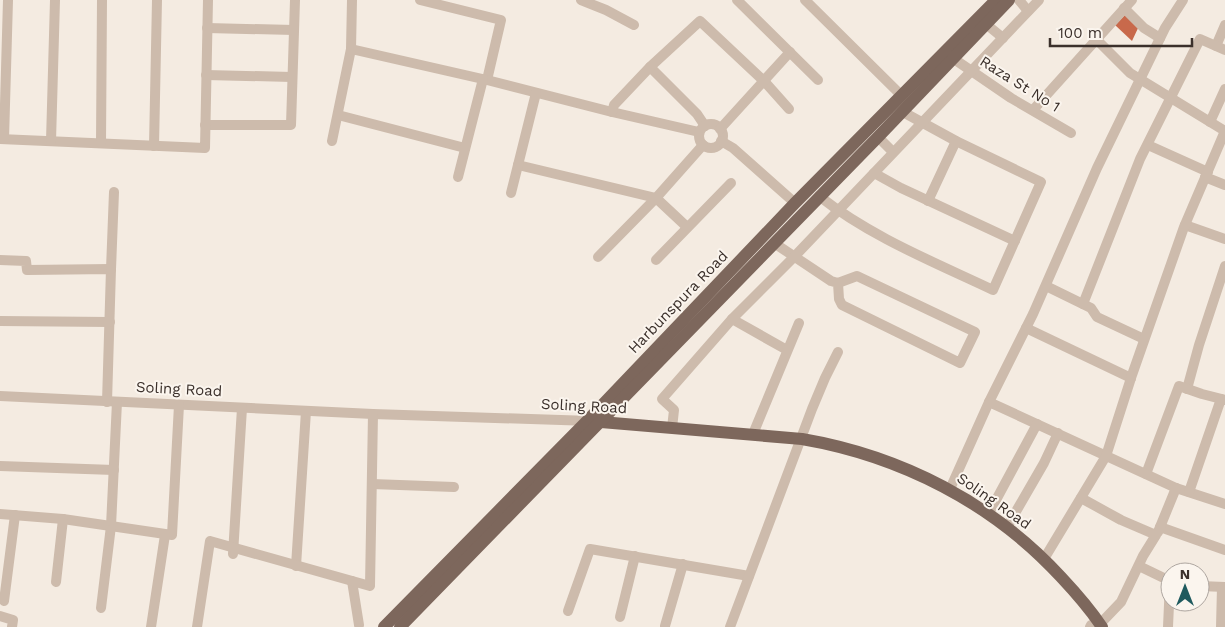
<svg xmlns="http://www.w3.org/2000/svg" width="1225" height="627" font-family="'Work Sans',sans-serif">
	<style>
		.building { fill: #c8694b }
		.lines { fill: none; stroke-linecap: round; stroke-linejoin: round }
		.minor { stroke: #cdbbac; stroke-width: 10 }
		.major { stroke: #7d675c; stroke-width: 12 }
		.labels { text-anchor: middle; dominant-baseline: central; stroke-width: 4; stroke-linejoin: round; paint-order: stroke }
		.street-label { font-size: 15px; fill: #3b302b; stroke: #fbf5ee }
	</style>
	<rect width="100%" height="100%" fill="#f4ebe1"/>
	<path class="building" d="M1126,14L1139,26L1132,41L1115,25Z"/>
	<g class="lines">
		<g class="minor">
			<path d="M420,0L501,20L487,80"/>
			<path d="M581,0L606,10L634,25"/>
			<path d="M737,0L818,80"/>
			<path d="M805,0L902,96"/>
			<path d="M1019,0L1028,11"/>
			<path d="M1124,8L1144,28L1160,38"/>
			<path d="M986,24L1003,38"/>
			<path d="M207,28L294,30"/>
			<path d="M1216,46L1225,25"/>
			<path d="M351,49L487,80L612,112L699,132"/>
			<path d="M954,59L1011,98L1071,133"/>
			<path d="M650,67L697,114L705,126"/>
			<path d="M206,75L292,77"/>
			<path d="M1033,110L1132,0"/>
			<path d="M612,112L614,105L650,67L700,21L765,82L789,109"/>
			<path d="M338,115L465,148"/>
			<path d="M1210,122L1225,89"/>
			<circle cx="711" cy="136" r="12"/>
			<path d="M205,125H291L295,0"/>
			<path d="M720,129L790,52"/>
			<path d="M878,137L893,152"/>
			<path d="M0,139L205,148L208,0"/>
			<path d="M4,139L8,0"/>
			<path d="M51,141L55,0"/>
			<path d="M332,141L351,49L352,0"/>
			<path d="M721,141L733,148L795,203"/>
			<path d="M101,143L102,0"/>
			<path d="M1148,145L1208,172"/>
			<path d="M154,146L157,0"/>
			<path d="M518,165L656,198L687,227"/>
			<path d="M874,173L901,188L1015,241"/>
			<path d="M458,177L483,79"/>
			<path d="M1205,177L1225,185"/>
			<path d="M511,193L536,93"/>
			<path d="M819,196C871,237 934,262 993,290L1041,182L956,141L903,112"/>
			<path d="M928,201L956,141"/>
			<path d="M1185,225L1225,239"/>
			<path d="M774,243L831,281L838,283L857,276L975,332L960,363L842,305L839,299L838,283"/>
			<path d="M598,257L656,198L703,145"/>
			<path d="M0,260L26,261L27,270L111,269L107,402"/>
			<path d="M656,260L731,183"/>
			<path d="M111,269L114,192"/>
			<path d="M1046,286L1091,308L1097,317L1144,339"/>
			<path d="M1083,304L1140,159L1200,39L1225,50"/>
			<path d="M732,319L787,350"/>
			<path d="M0,321L110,322"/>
			<path d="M1026,328L1131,378"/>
			<path d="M1187,389L1199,345L1225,266"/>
			<path d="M0,396L373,414L591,421"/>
			<path d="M989,402L1033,314L1097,168L1165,28L1183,0"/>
			<path d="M672,428L674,410L662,399L732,319L794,257L1039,0"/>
			<path d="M753,434L799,323"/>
			<path d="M0,466L114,470"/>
			<path d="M1146,474L1179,386L1202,394L1225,400"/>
			<path d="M372,484L454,487"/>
			<path d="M950,489L989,402L1176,488L1225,504"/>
			<path d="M1189,492L1221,399"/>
			<path d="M1081,498L1121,520L1156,535L1143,556L1121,602L1100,624"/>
			<path d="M989,513L1037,424"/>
			<path d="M0,514L63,519L172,535L179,405"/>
			<path d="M1007,527L1044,463L1058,433"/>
			<path d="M1160,527L1225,550"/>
			<path d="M1158,532L1176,488"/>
			<path d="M233,554L242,408"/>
			<path d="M1044,559L1106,456L1132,375L1184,227L1225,131L1130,73L1097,40"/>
			<path d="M296,566L306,411"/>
			<path d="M1139,566L1170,581"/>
			<path d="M352,581L359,625"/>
			<path d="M56,582L63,519"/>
			<path d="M1200,586L1225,587"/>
			<path d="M4,601L15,515"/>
			<path d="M101,608L111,526L117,402"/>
			<path d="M568,611L590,549L749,576"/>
			<path d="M0,616L13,620L12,627"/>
			<path d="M620,617L635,556"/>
			<path d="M665,626L683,564"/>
			<path d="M151,627L165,535"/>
			<path d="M197,627L210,541L370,586L373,414"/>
			<path d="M730,627L812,409L825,378L838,352"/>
			<path d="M1090,627L1091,625"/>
			<path d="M1168,627L1170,582"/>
			<path d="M1221,627L1222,587"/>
		</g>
		<g class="major">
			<path d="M601,422L802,439C901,456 993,503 1061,577C1076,593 1090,609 1102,627"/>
			<path d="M384,627L587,421L795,203L996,0"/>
			<path d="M400,627L878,137L1009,0"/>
		</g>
	</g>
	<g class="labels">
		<g class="street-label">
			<text transform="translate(1020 84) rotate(32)">Raza St No 1</text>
			<text transform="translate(678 302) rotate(-46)">Harbunspura Road</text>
			<text transform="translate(179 389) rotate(3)">Soling Road</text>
			<text transform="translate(584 406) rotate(3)">Soling Road</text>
			<text transform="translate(994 501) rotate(35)">Soling Road</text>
		</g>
	</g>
	<g transform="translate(1185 587)"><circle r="24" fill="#fbf5ee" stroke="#aea6a0"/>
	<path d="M0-4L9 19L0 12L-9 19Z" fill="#1f5a5e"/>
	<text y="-8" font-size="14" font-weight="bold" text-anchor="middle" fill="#3b302b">N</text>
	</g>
	<path d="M1050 38v8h142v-8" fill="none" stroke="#3b302b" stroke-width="2.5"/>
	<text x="1058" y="38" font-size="15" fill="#3b302b" stroke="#fbf5ee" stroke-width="4" paint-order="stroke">100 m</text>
</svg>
